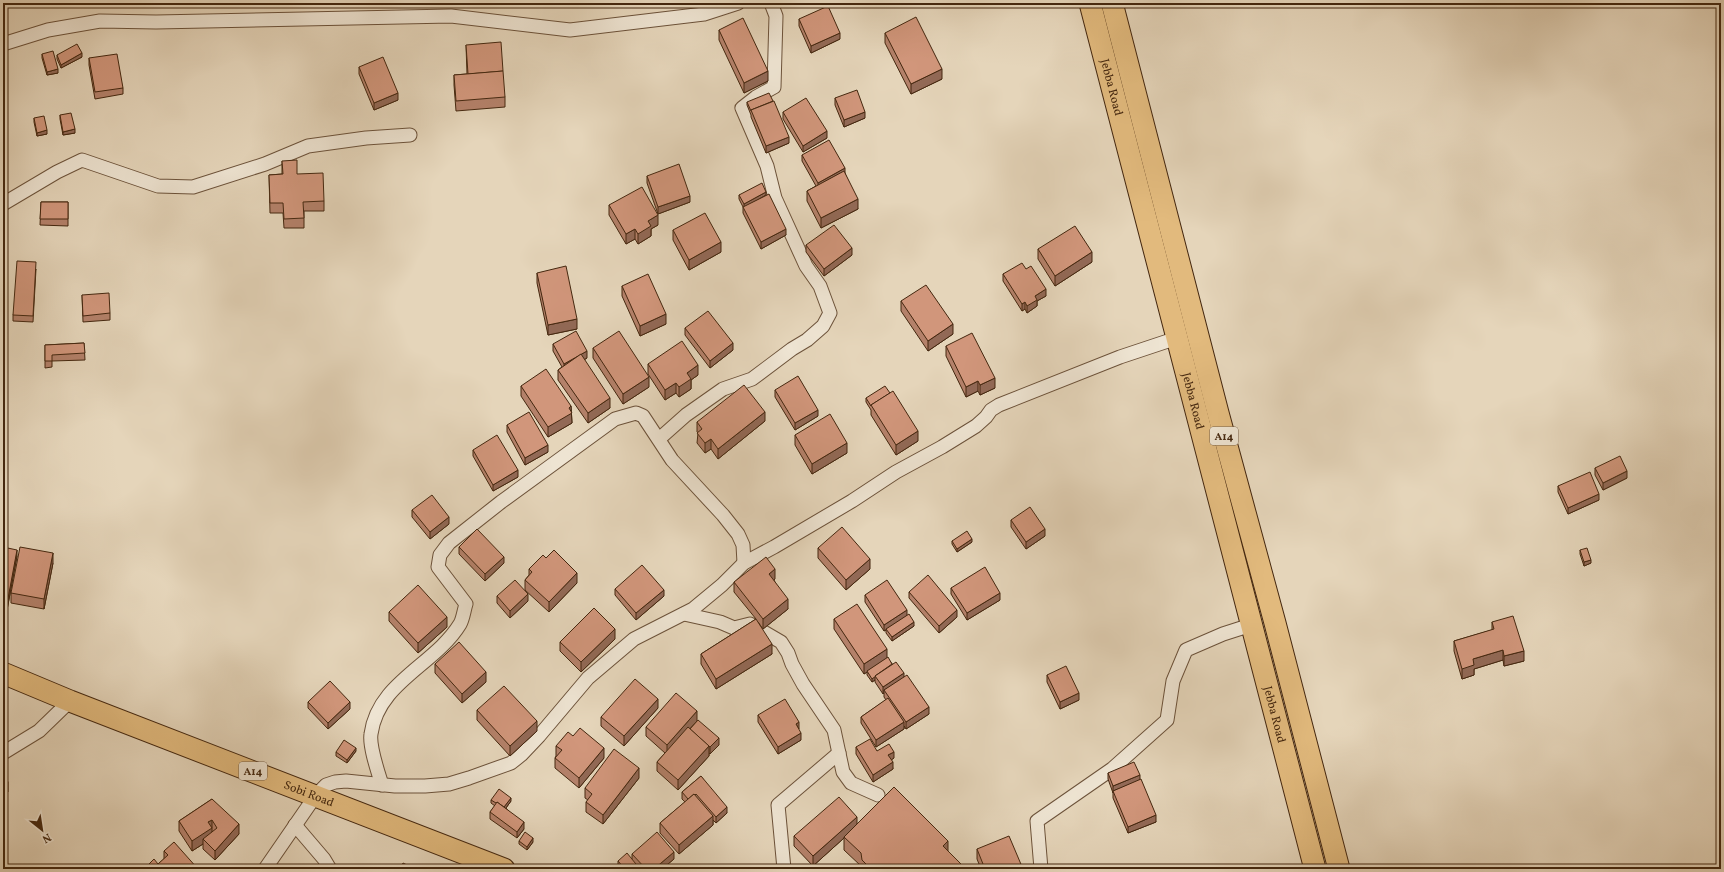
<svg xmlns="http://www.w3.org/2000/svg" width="1724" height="872" viewBox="0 0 1724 872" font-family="Vollkorn,serif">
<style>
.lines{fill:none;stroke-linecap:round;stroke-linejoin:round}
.minor-casing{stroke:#6c523a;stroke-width:15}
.trunk-casing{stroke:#44270f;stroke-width:23}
.minor{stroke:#eee4d2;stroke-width:13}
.trunk{stroke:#e2ba7d;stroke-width:21}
.wall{fill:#b4816a;stroke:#44270f}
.shaded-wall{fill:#926956;stroke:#44270f}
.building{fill:#d1967b;stroke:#44270f}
.labels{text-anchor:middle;stroke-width:4;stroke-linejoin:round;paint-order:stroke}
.shield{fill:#eee4d2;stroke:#77604a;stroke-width:1}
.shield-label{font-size:11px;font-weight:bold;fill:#44270f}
.street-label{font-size:12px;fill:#44270f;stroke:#eee4d2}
</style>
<rect width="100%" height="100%" fill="#e5d5ba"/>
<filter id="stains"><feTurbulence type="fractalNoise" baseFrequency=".005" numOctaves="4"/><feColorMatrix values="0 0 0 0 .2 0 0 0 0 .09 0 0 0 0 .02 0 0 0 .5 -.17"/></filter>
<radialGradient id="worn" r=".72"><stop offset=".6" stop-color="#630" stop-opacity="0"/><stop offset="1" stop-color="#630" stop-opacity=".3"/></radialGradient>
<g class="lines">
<defs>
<g id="minor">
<path d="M3,44l45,-14 52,-9 56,1 295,-6 119,14 134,-16 34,-11"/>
<path d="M3,204l54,-32 25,-12 76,26 35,1 72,-23 43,-18 58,-8 44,-3"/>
<path d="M659,439l27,-24 37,-26 29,-10 40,-30 15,-9 16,-14 7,-13 -10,-27 -14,-20 -31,-68 -8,-32 -25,-58 14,-11 18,-10 2,-71 -5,-13"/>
<path d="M684,614l36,8 14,6 16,-4 31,18 7,11 4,11 11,20 31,46 9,42 8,11 27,12"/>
<path d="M3,753l36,-22 31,-30"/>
<path d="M382,785c-4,-13 -13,-39 -11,-51 7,-52 64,-69 89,-110 3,-5 4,-14 6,-20l-28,-37 2,-12 9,-12 52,-41 114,-83 21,-6 7,3 29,44 51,55 15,19 5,11 1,18"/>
<path d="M295,825l29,34 6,10"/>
<path d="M265,869l51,-74 10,-10 9,-3 11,-1 49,5h30l24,-2 20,-6 42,-15 10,-8 18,-19 49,-58 46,-39 59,-30 29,-24 22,-22 30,-16 78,-46 44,-29 46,-25 34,-21 10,-9 5,-7 8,-5 121,-48 57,-19"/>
<path d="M784,869l-6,-64 61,-52"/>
<path d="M1041,869l-4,-48 75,-52 55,-49 6,-39 13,-31 37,-16 28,-9"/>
</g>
<g id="trunk">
<path id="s1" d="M1090,3l225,866"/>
<path d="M1112,3l106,410 57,210 64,246"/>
<path id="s2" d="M3,673l67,28 434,168"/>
</g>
</defs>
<use href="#minor" class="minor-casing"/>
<use href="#trunk" class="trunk-casing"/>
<use href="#minor" class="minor"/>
<use href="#trunk" class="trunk"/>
</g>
<g class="wall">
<path d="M799,19l41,20 -29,14 -12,-27z"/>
<path d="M719,30l49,51 -24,12 -25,-53z"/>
<path d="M885,33l57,46 -31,15 -26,-51z"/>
<path d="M466,45l39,52v10l-49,4 -2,-26v-10l13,-1z"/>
<path d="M42,54l16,19 -11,2 -5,-17z"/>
<path d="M57,55l25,2 -21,11 -4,-9z"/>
<path d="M89,58l34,30v6l-28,5 -6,-34z"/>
<path d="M359,67l39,33 -24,10 -15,-36z"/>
<path d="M835,98l30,20 -21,9 -9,-22z"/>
<path d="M747,102l42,41 -23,10 -15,-36v-2l-4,-10z"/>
<path d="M783,112l44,26 -24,14 -20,-33z"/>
<path d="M60,115l15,18 -12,2 -3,-16z"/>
<path d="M34,118l13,16 -10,2 -3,-14z"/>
<path d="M802,155l43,18 13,36 -37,19 -14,-27v-10l9,-5 -14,-25z"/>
<path d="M282,161l15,13 27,27v10h-20v17h-20l-1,-15h-13l-1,-38 13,-1z"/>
<path d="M647,176l43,26 -32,12 -11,-31z"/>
<path d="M739,195h27l20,40 -25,14 -18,-36v-6l-4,-8z"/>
<path d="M41,202h27v24l-28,-1z"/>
<path d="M609,205l49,20 -7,4v7l-13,8 -3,-5 -9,5 -17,-29z"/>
<path d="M673,230l48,22 -32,18 -16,-30z"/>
<path d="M806,245l46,10 -28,21 -18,-24z"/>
<path d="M1038,249l54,13 -37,24 -17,-27z"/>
<path d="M36,269l-3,53 -20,-1v-6z"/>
<path d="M1026,269l20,27 -9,5v5l-10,7 -2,-4 -3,2 -19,-30v-7z"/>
<path d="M537,273l40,56 -29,6 -11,-52z"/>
<path d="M622,286l44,38 -26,12 -18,-40z"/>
<path d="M82,295l28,18v7l-27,2z"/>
<path d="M901,301l52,33 -25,17 -27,-40z"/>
<path d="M685,328l48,22 -23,18 -25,-33z"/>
<path d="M84,343l1,17 -33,1v6l-7,1v-23z"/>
<path d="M553,344l34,14 -3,2 26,48 -22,15 -30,-43v-10l4,-3 -9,-16z"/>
<path d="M946,346l49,42 -15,7 -2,-4 -12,6 -20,-41z"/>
<path d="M593,348l56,39 -26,17 -30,-46z"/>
<path d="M648,364l50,11 -7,5v9l-12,8 -3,-4 -11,7 -17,-26z"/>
<path d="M521,386l50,20 1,17 -24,14 -27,-41z"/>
<path d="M775,390l43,26 -23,14 -20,-33z"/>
<path d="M866,398l52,43 -22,14 -25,-40v-5l-5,-8z"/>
<path d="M765,421l-47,38 -7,-10 -6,4 -8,-10 1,-10 -1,-1v-10z"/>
<path d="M507,425l41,27 -23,13 -18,-33z"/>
<path d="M795,435l52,18 -35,21 -17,-29z"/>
<path d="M473,450l45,27 -25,14 -20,-35z"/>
<path d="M1595,468l32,10 -24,12 -8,-15z"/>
<path d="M1558,486l41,14 -31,14 -10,-22z"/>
<path d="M412,510l37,14 -19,15 -18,-22z"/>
<path d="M1011,520l34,16 -19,13 -15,-22z"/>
<path d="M952,541l20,1 -15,10 -5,-8z"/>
<path d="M3,547l14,9 -10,54h-4z"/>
<path d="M459,547l45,16 -19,18 -26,-27z"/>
<path d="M818,548l52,21 -24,21 -28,-32z"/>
<path d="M1580,550l11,13 -7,3 -4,-12z"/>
<path d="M546,558l31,25 -28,29 -24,-22v-10l4,-5v-6z"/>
<path d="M53,563l-9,46 -33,-6v-10z"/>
<path d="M775,579l-1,1 14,29 -25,20 -5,-7 14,32 -56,35 -15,-25v-10l55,-35 -22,-27v-10z"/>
<path d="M951,588l49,12 -33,20 -16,-26z"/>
<path d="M615,589l49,7 -28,24 -21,-25z"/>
<path d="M909,592l48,25 -18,16 -30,-35z"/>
<path d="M865,595l42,20 7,11 -22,15 -6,-8v-3l-2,1 -19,-29z"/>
<path d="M497,596l31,5 -18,17 -13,-15z"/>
<path d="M389,612l58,15 -29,26 -29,-32z"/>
<path d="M834,619l53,39 17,19 25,37 -23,15 -2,-3v3l-28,18 -15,-24v-6l25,-17 -2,-3v-4l-1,1 -8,-12v-2l-3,2 -5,-7v-3l-3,2 -30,-45z"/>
<path d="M1492,622l32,39 -20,5 -1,-6 -29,9v6l-12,4 -8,-28v-10l38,-11z"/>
<path d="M615,639l-34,33 -21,-21v-9z"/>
<path d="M435,664l51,18 -24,21 -27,-30z"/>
<path d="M1047,675l32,25 -19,9 -13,-27z"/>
<path d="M308,702l42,7 -22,20 -20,-21z"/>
<path d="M658,708l-34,38 -23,-20v-9z"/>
<path d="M477,710l60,21 -27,25 -33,-36z"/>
<path d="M758,715l43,25 -23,14 -20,-32z"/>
<path d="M697,721l22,24 -9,9 -1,-1v3l-31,34 -21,-19v-9l8,-9 -19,-17v-9z"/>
<path d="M556,746l48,12 -25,30 -24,-20v-10l1,-2z"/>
<path d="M856,747l21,4 17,7 -3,2 2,9 -20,13 -17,-28z"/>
<path d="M356,751l-9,12 -11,-7v-4z"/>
<path d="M1108,773l32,7 16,42 -28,11 -15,-35v-5l-5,-14z"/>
<path d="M701,776l26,37 -11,10 -3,-3v5l-34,29 -19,-21v-10l25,-21 -3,-3v-7z"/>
<path d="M639,778l-36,46 -17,-12v-10l2,-2 -3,-2v-10z"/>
<path d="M212,799l27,35 -24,26 -12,-11v-5l-11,7 -13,-20v-10z"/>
<path d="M491,800l20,1 -5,7 18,21 -7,9 -27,-19v-7l5,-6 -4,-3z"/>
<path d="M857,824l91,27 18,18h-105v-3l-17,-16v-12l-31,28 -19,-20v-10z"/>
<path d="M519,841l14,1 -6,8 -8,-6z"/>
<path d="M977,849l46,20h-42l-4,-10z"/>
<path d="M164,851l34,18h-49v-5h9l6,-5z"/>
<path d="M632,854l42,5 -12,10h-43l-1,-1v-7l14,-1z"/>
</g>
<g class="shaded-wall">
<path d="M840,33v6l-29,14v-7z"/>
<path d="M82,53v4l-21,11v-3z"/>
<path d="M58,69v4l-11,2v-3z"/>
<path d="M942,69v10l-31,15v-10z"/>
<path d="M768,71v10l-24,12v-10z"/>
<path d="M398,93v7l-24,10v-7z"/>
<path d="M865,112v6l-21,9v-7z"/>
<path d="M75,129v4l-12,2v-3z"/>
<path d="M47,130v4l-10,2v-3z"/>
<path d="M827,131v7l-24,14v-6z"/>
<path d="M789,137v6l-23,10v-7z"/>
<path d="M845,168v7l-27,15v-7z"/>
<path d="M766,192v3l-22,13v-4z"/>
<path d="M690,196v6l-32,12v-7z"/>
<path d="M858,199v10l-37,19v-10z"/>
<path d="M658,215v10l-7,4v7l-13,8v-10l10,-13z"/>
<path d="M635,229v10l-9,5v-10z"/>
<path d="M786,229v6l-25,14v-7z"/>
<path d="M721,242v10l-32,18v-10z"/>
<path d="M852,248v7l-28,21v-7z"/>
<path d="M1092,252v10l-37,24v-10z"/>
<path d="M1046,289v7l-9,5v5l-10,7v-7l8,-10z"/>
<path d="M1025,302v7l-3,2v-7z"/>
<path d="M666,314v10l-26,12v-10z"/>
<path d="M577,319v10l-29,6v-10z"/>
<path d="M953,324v10l-25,17v-10z"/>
<path d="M733,343v7l-23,18v-7z"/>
<path d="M587,351v7l-23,13v-7z"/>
<path d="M698,365v10l-7,5v9l-12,8v-10l8,-14z"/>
<path d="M649,377v10l-26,17v-10z"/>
<path d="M995,378v10l-15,7v-10z"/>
<path d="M978,381v10l-12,6v-10z"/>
<path d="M676,383v10l-11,7v-10z"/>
<path d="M610,398v10l-22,15v-10z"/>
<path d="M571,406l1,17 -24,14v-10z"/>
<path d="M818,410v6l-23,14v-7z"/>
<path d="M765,412v9l-47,38v-10z"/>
<path d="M918,431v10l-22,14v-10z"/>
<path d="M711,439v10l-6,4v-10z"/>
<path d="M847,443v10l-35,21v-10z"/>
<path d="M548,445v7l-23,13v-7z"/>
<path d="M518,470v7l-25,14v-6z"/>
<path d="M1627,471v7l-24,12v-7z"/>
<path d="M1599,494v6l-31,14v-6z"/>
<path d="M449,517v7l-19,15v-7z"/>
<path d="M1045,529v7l-19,13v-7z"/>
<path d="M972,539v3l-15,10v-3z"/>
<path d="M17,550v6l-10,54v-6z"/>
<path d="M53,553v10l-9,46v-10z"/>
<path d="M504,557v6l-19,18v-7z"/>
<path d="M870,559v10l-24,21v-10z"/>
<path d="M1591,560v3l-7,3v-4z"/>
<path d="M775,569v10l-6,5v-10z"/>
<path d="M577,573v10l-28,29v-10z"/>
<path d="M664,590v6l-28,24v-7z"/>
<path d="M1000,593v7l-33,20v-7z"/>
<path d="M528,594v7l-18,17v-7z"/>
<path d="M788,599v10l-25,20v-10z"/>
<path d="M907,610v6l-23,15v-6z"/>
<path d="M957,610v7l-18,16v-7z"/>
<path d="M447,617v10l-29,26v-10z"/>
<path d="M914,622v4l-22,15v-4z"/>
<path d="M615,629v10l-34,33v-10z"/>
<path d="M772,644v10l-56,35v-10z"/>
<path d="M887,649v10l-23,15v-10z"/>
<path d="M1503,650v10l-29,9v6l-12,4v-10l11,-10z"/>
<path d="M1524,651v10l-20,5v-10z"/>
<path d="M486,672v10l-24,21v-9z"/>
<path d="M904,673v7l-20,10v3l-1,1v-7z"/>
<path d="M875,676v4l-3,2v-3z"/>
<path d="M1079,693v7l-19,9v-7z"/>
<path d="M658,699v9l-34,38v-10z"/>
<path d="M350,702v7l-22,20v-6z"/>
<path d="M929,707v7l-23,15v-7z"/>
<path d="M697,711v10l-30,33v-9z"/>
<path d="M537,721v10l-27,25v-10z"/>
<path d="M799,722v7l-3,-5z"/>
<path d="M904,722v7l-28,18v-7z"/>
<path d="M801,733v7l-23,14v-7z"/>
<path d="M719,738v7l-9,9v-7z"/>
<path d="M709,746v10l-31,34v-10z"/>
<path d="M356,748v3l-9,12v-3z"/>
<path d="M604,748v10l-25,30v-10z"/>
<path d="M894,752v6l-6,4v-7z"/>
<path d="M893,762v7l-20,13v-7z"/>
<path d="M639,768v10l-36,46v-9z"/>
<path d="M1140,775v6l-27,10v2v-7z"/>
<path d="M8,782v10l-5,3v-10z"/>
<path d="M511,798v3l-8,11v-4z"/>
<path d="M727,807v6l-11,10v-6z"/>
<path d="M1156,815v7l-28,11v-6z"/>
<path d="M713,816v9l-34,29v-9z"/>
<path d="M857,817v10l-13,10v1l-31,28v-10z"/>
<path d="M212,820v18l-9,1v5l-11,7v-10l16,-19z"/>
<path d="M524,822v7l-7,9v-6z"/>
<path d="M239,824v10l-24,26v-9z"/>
<path d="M533,838v4l-6,8v-3z"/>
<path d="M948,841v13l-5,-8z"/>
<path d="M674,852v7l-12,10h-8z"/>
</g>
<g class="building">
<path d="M828,6l12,27 -29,13 -12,-27z"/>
<path d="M916,17l26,52 -31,15 -26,-51z"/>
<path d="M743,18l25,53 -24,12 -25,-53z"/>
<path d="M501,42l2,29 -35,3 -2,-29z"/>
<path d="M77,44l5,9 -21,12 -4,-10z"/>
<path d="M53,51l5,18 -11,3 -5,-18z"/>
<path d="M117,54l6,34 -28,4 -6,-34z"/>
<path d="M383,57l15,36 -24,10 -15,-36z"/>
<path d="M503,71l2,26 -49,4 -2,-26z"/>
<path d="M857,90l8,22 -21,8 -9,-22z"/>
<path d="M769,93l4,8 -22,9 1,1h-1l-4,-9z"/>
<path d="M806,98l21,33 -24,15 -20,-34z"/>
<path d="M774,101l15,36 -23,9 -15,-36z"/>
<path d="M71,113l4,16 -12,3 -3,-17z"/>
<path d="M44,116l3,14 -10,3 -3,-15z"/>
<path d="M829,140l16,28 -27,15 -16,-28z"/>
<path d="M297,160v14l26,-1 1,28 -21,1 1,16 -20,1 -1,-16h-13l-1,-28 14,-1 -1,-13z"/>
<path d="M679,164l11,32 -32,11 -11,-31z"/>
<path d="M844,171l14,28 -37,19 -14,-27z"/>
<path d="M762,183l4,9 -22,12 -5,-9z"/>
<path d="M642,187l16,28 -10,6 3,5 -13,8 -3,-5 -9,5 -17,-29z"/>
<path d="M769,194l17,35 -25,13 -18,-35z"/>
<path d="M41,202h27v17h-28z"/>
<path d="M705,213l16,29 -32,18 -16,-30z"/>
<path d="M834,225l18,23 -28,21 -18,-24z"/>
<path d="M1075,226l17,26 -37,24 -17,-27z"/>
<path d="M17,261l19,1 -3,54 -20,-1z"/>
<path d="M1022,263l4,6 5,-3 15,23 -11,7 2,4 -10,6 -2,-4 -3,2 -19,-30z"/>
<path d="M566,266l11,53 -29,6 -11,-52z"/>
<path d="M648,274l18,40 -26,12 -18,-40z"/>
<path d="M926,285l27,39 -25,17 -27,-40z"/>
<path d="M109,293l1,20 -27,3 -1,-21z"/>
<path d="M708,311l25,32 -23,18 -25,-33z"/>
<path d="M576,331l11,20 -23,13 -11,-20z"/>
<path d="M619,331l30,46 -26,17 -30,-46z"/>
<path d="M972,333l23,45 -15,7 -2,-4 -12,6 -20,-41z"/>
<path d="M682,341l16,24 -11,8 4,6 -12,8 -3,-4 -11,7 -17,-26z"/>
<path d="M84,343l1,10 -33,2v6h-7v-16z"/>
<path d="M581,354l29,44 -22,15 -30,-43z"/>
<path d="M546,369l25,37 -2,2 3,5 -24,14 -27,-41z"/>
<path d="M798,376l20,34 -23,13 -20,-33z"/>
<path d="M744,385l21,27 -47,37 -7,-10 -6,4 -8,-10 5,-4 -5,-7z"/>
<path d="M885,386l5,7 -19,12v1l-5,-8z"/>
<path d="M893,391l25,40 -22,14 -25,-40z"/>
<path d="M529,412l19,33 -23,13 -18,-33z"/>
<path d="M830,414l17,29 -35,21 -17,-29z"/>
<path d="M497,435l21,35 -25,15 -20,-35z"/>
<path d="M1620,456l7,15 -24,12 -8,-15z"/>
<path d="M1590,472l9,22 -31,14 -10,-22z"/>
<path d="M432,495l17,22 -19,15 -18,-22z"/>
<path d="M1030,507l15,22 -19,13 -15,-22z"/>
<path d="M842,527l28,32 -24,21 -28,-32z"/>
<path d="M477,529l27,28 -19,17 -26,-27z"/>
<path d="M967,531l5,8 -15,10 -5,-8z"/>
<path d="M3,547l14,3 -10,54 -4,-1z"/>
<path d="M20,547l33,6 -9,46 -33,-6z"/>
<path d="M1587,548l4,12 -7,2 -4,-12z"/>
<path d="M554,550l23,23 -28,29 -24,-22 7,-8 -3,-3 14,-14 3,3z"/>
<path d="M766,557l9,12 -6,5 19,25 -25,20 -29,-37z"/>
<path d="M642,565l22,25 -28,23 -21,-24z"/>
<path d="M985,567l15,26 -33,20 -16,-25z"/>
<path d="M928,575l29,35 -18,16 -30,-34z"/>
<path d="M515,580l13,14 -18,17 -13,-15z"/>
<path d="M887,580l20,30 -23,15 -19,-30z"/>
<path d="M418,585l29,32 -29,26 -29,-31z"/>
<path d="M857,604l30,45 -23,15 -30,-45z"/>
<path d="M594,608l21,21 -34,33 -21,-20z"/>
<path d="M909,614l5,8 -22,15 -6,-8z"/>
<path d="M1513,616l11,35 -20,5 -1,-6 -30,9 1,6 -12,4 -8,-28 40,-12 -2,-7z"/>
<path d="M756,619l16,25 -56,35 -15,-25z"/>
<path d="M459,642l27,30 -24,22 -27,-30z"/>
<path d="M888,657l4,7 -17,12h1l-4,3 -5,-8z"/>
<path d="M896,662l8,11 -21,14 -8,-11z"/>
<path d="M1066,666l13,27 -19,9 -13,-27z"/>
<path d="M907,675l22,32 -23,15 -22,-32z"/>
<path d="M635,679l23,20 -34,37 -23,-19z"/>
<path d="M330,681l20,21 -22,21 -20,-21z"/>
<path d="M504,686l33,35 -27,25 -33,-36z"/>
<path d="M676,693l21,18 -30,34 -21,-18z"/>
<path d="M888,698l16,24 -28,18 -15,-23z"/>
<path d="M785,699l14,23 -3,2 5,9 -23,14 -20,-32z"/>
<path d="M698,720l21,18 -9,9 -20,-18z"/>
<path d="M688,727l21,19 -31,34 -21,-18z"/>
<path d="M580,728l24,20 -25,30 -24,-20 7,-8 -6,-4 12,-14 5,4z"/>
<path d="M870,739l7,12 12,-7 5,8 -6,3 5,7 -20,13 -17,-28z"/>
<path d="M344,740l12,8 -9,12 -11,-8z"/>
<path d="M614,749l25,19 -36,47 -17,-13 6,-8 -7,-6z"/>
<path d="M1134,762l6,13 -27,11 -5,-13z"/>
<path d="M3,773l5,9 -5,3z"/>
<path d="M701,776l26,31 -11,10 -20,-23 -1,1 -1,-1 -6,5 -6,-7z"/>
<path d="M1141,779l15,36 -28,12 -15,-36z"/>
<path d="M894,787l54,54 -5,5 23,23h-88l-1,-1 -6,1 -9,-9 -1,-7 -17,-16z"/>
<path d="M499,789l12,9 -7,9 -7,-5 -1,1 -5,-3z"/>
<path d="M694,794l19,22 -34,29 -19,-22z"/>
<path d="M839,797l18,20 -44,39 -19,-20z"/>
<path d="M212,799l27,25 -24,27 -12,-12 14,-11 -5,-8 -4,2 4,6 -20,13 -13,-20z"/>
<path d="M497,802l27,20 -7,10 -27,-20z"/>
<path d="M525,832l8,6 -6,9 -8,-6z"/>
<path d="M657,832l17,20 -20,17h-8l-14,-15z"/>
<path d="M1009,836l14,33h-38l-8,-20z"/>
<path d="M174,842l24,27h-45l-4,-5 5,-5 4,5 10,-9 -4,-4z"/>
<path d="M627,853l13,16h-15l-7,-8z"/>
<path d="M403,863l8,4 -1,2h-10z"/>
</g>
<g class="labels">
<g class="shield">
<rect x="1210" y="427" width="28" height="18" rx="3"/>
<rect x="239" y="762" width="28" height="18" rx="3"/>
</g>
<g class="shield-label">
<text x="1224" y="440">A14</text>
<text x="253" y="775">A14</text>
</g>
<g class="street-label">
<text dy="4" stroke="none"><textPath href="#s1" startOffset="87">Jebba Road</textPath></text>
<text dy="4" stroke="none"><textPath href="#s1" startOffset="411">Jebba Road</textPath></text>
<text dy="4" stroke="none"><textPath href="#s1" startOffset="735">Jebba Road</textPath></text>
<text dy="4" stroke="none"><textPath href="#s2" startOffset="329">Sobi Road</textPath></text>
</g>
</g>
<rect width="1724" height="872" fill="none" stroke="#e5d5ba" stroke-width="16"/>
<rect x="4" y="4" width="1716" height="864" fill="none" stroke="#44270f" stroke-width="2"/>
<rect x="8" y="8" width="1708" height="856" fill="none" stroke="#44270f"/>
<g transform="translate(42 830) rotate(150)" stroke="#eee4d2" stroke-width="3" paint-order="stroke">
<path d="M0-3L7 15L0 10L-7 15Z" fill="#44270f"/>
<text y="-6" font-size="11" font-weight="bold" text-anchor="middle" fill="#44270f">N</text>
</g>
<rect width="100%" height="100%" filter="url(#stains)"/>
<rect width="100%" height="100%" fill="url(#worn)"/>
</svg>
